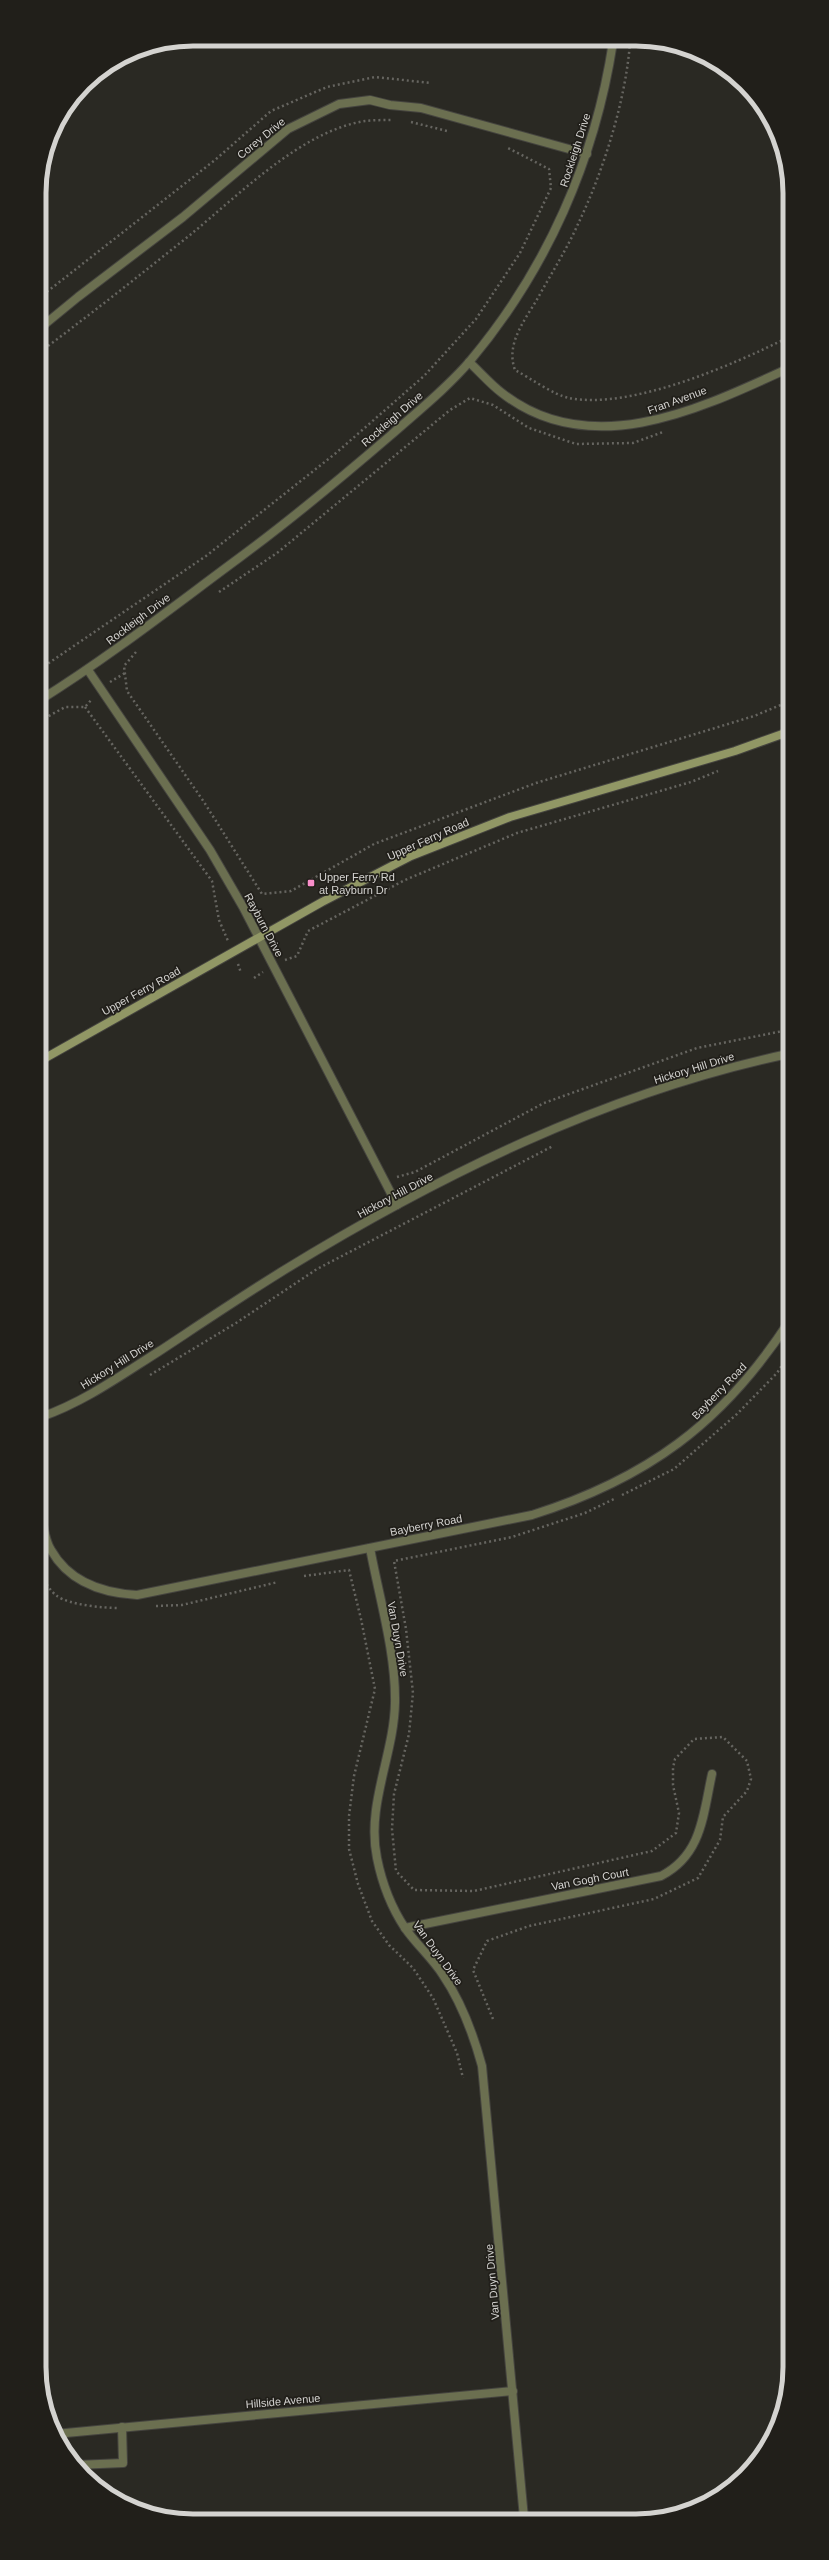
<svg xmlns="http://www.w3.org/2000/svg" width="829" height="2560" viewBox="0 0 829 2560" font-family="Helvetica,sans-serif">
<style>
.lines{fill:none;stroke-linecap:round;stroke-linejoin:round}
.service-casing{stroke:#45443f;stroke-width:10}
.minor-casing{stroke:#45443f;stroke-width:10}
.secondary-casing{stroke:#45443f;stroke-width:10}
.path{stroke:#666560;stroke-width:2.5;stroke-dasharray:2 3;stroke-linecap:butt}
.service{stroke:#6b6f50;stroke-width:8}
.minor{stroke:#6b6f50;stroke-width:8}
.secondary{stroke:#919765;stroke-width:8}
.poi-dot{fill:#f98fca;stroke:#211f1a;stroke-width:1.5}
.labels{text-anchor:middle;stroke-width:3.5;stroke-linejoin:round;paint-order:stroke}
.street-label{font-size:11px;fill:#d4d3d0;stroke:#211f1a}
.poi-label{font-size:11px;fill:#d4d3d0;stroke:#211f1a;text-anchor:start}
.rim{fill:none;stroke:#d4d3d0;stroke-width:5}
</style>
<rect width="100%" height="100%" fill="#2a2923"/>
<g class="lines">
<defs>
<path id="service" d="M76,2465l47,-2 -1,-36"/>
<g id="minor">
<path d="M39,329l39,-32 105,-80 105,-88 51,-25 31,-4 20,5 31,3 166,46"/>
<path d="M469,362c11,10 21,22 33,31 88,69 198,16 285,-24"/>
<path d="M88,670l122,180 33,57 154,298"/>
<path d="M40,700c69,-43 134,-94 199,-142 53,-39 102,-80 152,-123 27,-24 56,-47 79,-74 77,-92 125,-201 143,-319"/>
<path d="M41,1417c43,-15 79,-41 117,-65 41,-27 81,-54 123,-80 156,-96 327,-180 507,-218"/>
<path d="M41,1517c3,10 4,24 10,33 18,32 51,43 86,45l395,-80c114,-36 190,-91 256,-192"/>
<path d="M370,1548c9,49 26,105 25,155 -1,52 -29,102 -18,155 5,25 14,49 28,70 11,16 27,30 38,47 19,28 30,58 39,91l42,452"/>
<path d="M405,1928l256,-52c41,-21 42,-61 51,-102"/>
<path d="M55,2434l458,-43"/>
</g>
<path id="secondary" d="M40,1061l282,-159 89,-46 99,-39 225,-66 53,-19"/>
</defs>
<use href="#service" class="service-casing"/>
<use href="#minor" class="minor-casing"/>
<use href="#secondary" class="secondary-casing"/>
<g class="path">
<path d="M630,42c-4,58 -27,130 -52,182 -11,25 -26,48 -39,72 -13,23 -34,47 -24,74 15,8 39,25 54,28 62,12 163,-33 218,-60"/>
<path d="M411,122l36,9"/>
<path d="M39,298l176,-138 56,-49 56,-24 48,-10 56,6"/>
<path d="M40,352c51,-38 100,-77 150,-117 49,-40 111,-104 175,-114 9,-1 19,-1 28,-1"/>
<path d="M219,592l58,-39 173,-143 20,-12 23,7 36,23 47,16 57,-1 30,-11"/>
<path d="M136,652l-12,14 3,25 77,111 58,92 29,-3 83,-47 162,-61 218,-67 34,-14"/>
<path d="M40,669l166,-113 130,-103 88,-77 52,-57 44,-66 31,-65 -2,-19 -43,-22"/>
<path d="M110,682l15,-9"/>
<path d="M85,707l127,174 7,39 9,21"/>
<path d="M40,721l25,-14h20l7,-8"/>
<path d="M285,960l12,-4 11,-25 97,-51 112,-47 174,-51 27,-11"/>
<path d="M238,964l3,9"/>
<path d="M254,978l9,-6"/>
<path d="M397,1177l18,-5 129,-69 153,-55 91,-18"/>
<path d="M150,1375l86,-52 81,-54 236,-123"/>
<path d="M41,1433l6,-3"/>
<path d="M622,1495l52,-26 63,-55 40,-41 11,-17"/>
<path d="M41,1576c4,6 10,16 16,20 12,9 47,12 62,12"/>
<path d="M304,1576l45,-6 12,49 14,70 -21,87 -5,40v33l9,35 14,37 17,24 24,23 20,30 24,55 6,25"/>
<path d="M156,1606l26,-1 96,-23"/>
<path d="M493,2019l-20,-49 14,-29 42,-15 125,-27 44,-21 22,-38 3,-23 24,-26 4,-12 -4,-18 -24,-24 -29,2 -19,20 -2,9v17l6,28 -3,20 -24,18 -178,40 -60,-1 -18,-19 -4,-42 2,-35 15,-60 4,-41 -7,-64 -12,-68 118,-24 73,-24 29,-14"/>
</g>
<use href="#service" class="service"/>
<use href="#minor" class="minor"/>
<use href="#secondary" class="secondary"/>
</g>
<rect class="poi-dot" x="307" y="879" width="8" height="8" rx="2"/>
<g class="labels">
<g class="street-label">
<text transform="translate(261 138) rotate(-39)" y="4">Corey Drive</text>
<text transform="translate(575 150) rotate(-72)" y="4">Rockleigh Drive</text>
<text transform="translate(677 400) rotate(-20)" y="4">Fran Avenue</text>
<text transform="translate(392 419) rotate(-41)" y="4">Rockleigh Drive</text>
<text transform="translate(138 619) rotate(-37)" y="4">Rockleigh Drive</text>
<text transform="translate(428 839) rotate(-24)" y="4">Upper Ferry Road</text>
<text transform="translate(264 925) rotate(62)" y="4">Rayburn Drive</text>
<text transform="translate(141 991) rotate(-29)" y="4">Upper Ferry Road</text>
<text transform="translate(694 1068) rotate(-17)" y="4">Hickory Hill Drive</text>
<text transform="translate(395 1195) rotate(-28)" y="4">Hickory Hill Drive</text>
<text transform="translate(117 1364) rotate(-32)" y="4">Hickory Hill Drive</text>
<text transform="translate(719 1391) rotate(-46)" y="4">Bayberry Road</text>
<text transform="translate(426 1525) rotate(-11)" y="4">Bayberry Road</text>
<text transform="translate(398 1639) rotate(80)" y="4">Van Duyn Drive</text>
<text transform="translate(590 1879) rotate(-11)" y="4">Van Gogh Court</text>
<text transform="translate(438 1953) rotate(54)" y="4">Van Duyn Drive</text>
<text transform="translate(492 2282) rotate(-95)" y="4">Van Duyn Drive</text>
<text transform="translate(283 2401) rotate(-5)" y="4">Hillside Avenue</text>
</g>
<g class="poi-label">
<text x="319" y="881">Upper Ferry Rd<tspan x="319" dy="13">at Rayburn Dr</tspan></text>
</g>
</g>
<path d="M0 0H829V2560H0ZM193 46H636A147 147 0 0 1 783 193V2367A147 147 0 0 1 636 2514H193A147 147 0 0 1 46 2367V193A147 147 0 0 1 193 46Z" fill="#211f1a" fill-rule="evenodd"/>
<path class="rim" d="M193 46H636A147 147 0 0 1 783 193V2367A147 147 0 0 1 636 2514H193A147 147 0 0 1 46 2367V193A147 147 0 0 1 193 46Z"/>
</svg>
